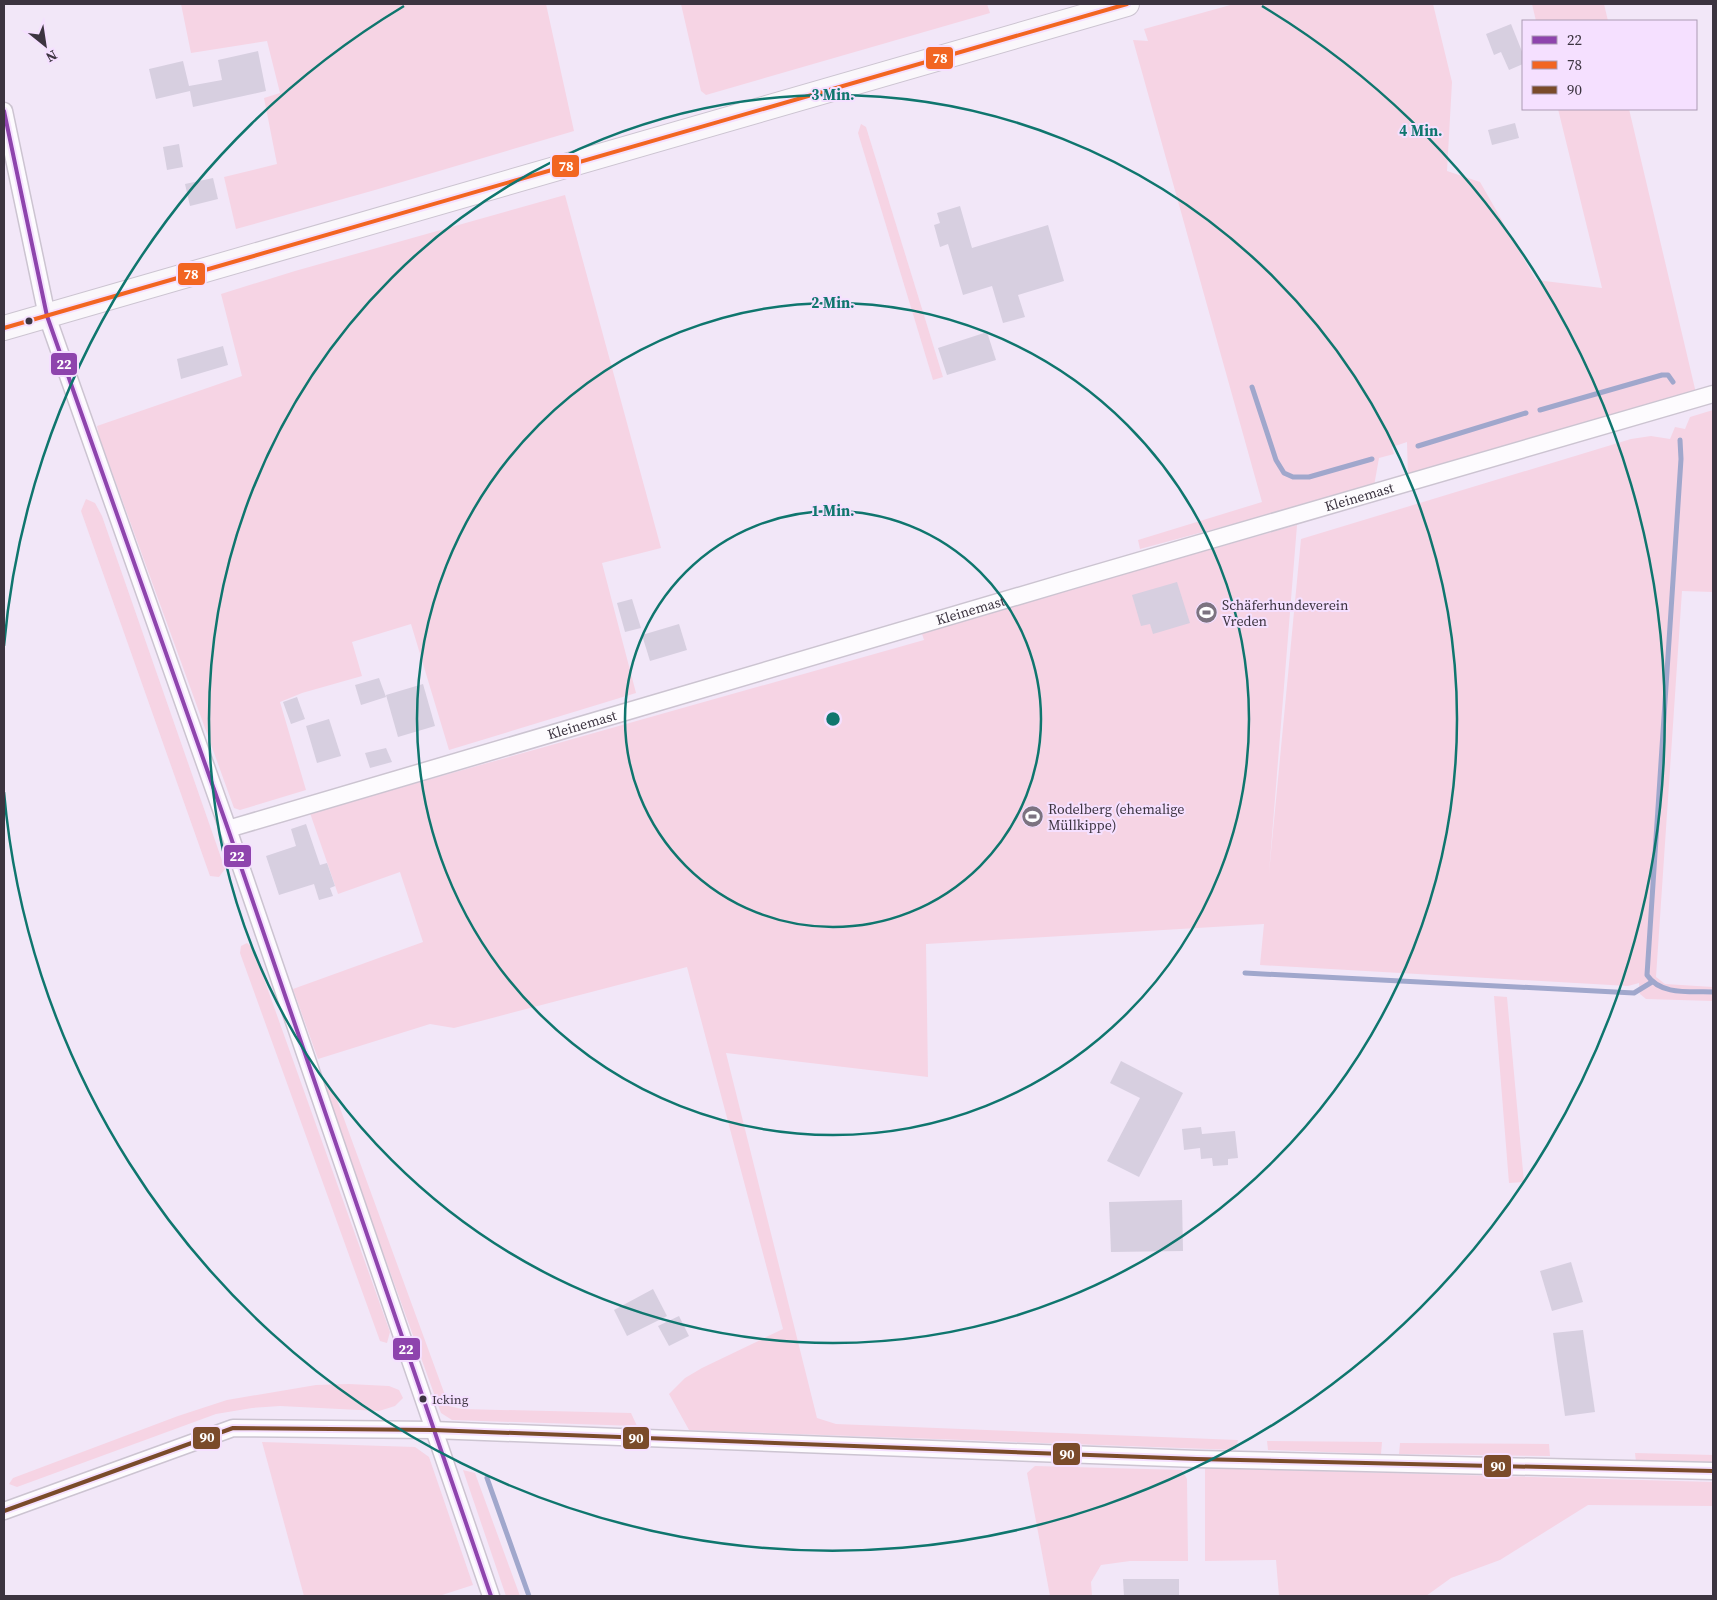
<svg xmlns="http://www.w3.org/2000/svg" width="1717" height="1600" viewBox="0 0 1717 1600" font-family="'Source Serif 4',serif">
<style>
.green{fill:#f6d4e4}
.lines{fill:none;stroke-linecap:round;stroke-linejoin:round}
.stream{stroke:#a0a7cc;stroke-width:5}
.building{fill:#d7cfe0}
.minor-casing{stroke:#ccc4d1;stroke-width:19}
.secondary-casing{stroke:#ccc4d1;stroke-width:26}
.minor{stroke:#fdfbfe;stroke-width:16}
.secondary{stroke:#faf7fb;stroke-width:24}
.bus-1-casing{stroke:#f5e0ff;stroke-width:8}
.bus-2-casing{stroke:#f5e0ff;stroke-width:8}
.bus-3-casing{stroke:#f5e0ff;stroke-width:8}
.bus-1{stroke:#8e44ad;stroke-width:4}
.bus-2{stroke:#f26522;stroke-width:4}
.bus-3{stroke:#7a4b2a;stroke-width:4}
.ring{fill:none;stroke:#0f766e;stroke-width:2.5}
.bus-dot{fill:#3c3440;stroke:#f5e0ff;stroke-width:2}
.labels{text-anchor:middle;stroke-width:4;stroke-linejoin:round;paint-order:stroke}
.bus-label{font-size:13px;fill:#3c3440;stroke:#f5e0ff;text-anchor:start}
.street-label{font-size:14px;fill:#3c3440;stroke:#f5e0ff}
.poi-label{font-size:14px;fill:#3c3440;stroke:#f5e0ff;text-anchor:start}
.centre{fill:#0f766e;stroke:#f5e0ff;stroke-width:2.5}
.ring-label{font-size:15px;text-anchor:middle;font-weight:bold;fill:#0f766e;stroke:#f5e0ff;stroke-width:4;stroke-linejoin:round;paint-order:stroke}
.line-badge{stroke:#f5e0ff;stroke-width:2}
.badge-label{font-size:14px;text-anchor:middle;font-weight:bold;fill:#fff}
</style>
<rect width="100%" height="100%" fill="#f2e7f8"/>
<g class="green">
<path d="M181,4h365l28,127 -199,59 -139,39 -12,-52 53,-13 -13,-66 16,-5 -13,-52 -76,12z"/>
<path d="M681,4h306l3,9 -284,82 -5,-4z"/>
<path d="M1234,4h199l19,78 -5,89 33,11 56,98 66,8 -44,-179h71l67,284 -288,84 -1,-35 -15,5 2,7 -15,4 -5,28 -234,63 -2,-9 124,-38 -129,-462 15,1 -4,-12z"/>
<path d="M1532,4h72l4,17h-72z"/>
<path d="M861,124l5,3 77,250 -10,3 -75,-247z"/>
<path d="M565,195l96,353 -59,15 34,130 -187,57 -38,-126 -59,18 10,34 -60,17 -22,9 26,88 -66,20 -6,-2 -135,-372 -2,-10 145,-50 -21,-82 74,-23z"/>
<path d="M1713,410v182l-31,-1 -26,386 9,7 48,3v14l-67,-2 -6,-5 -1,-11 -11,3 -368,-21 4,-41 -338,20 2,133 -202,-24 91,365 19,6 402,16 -2,10 -547,-20 -20,-36 16,-16 17,-10 81,-39 -96,-362 -233,61 -24,-4 -112,35 -25,-70 130,-47 -23,-70 -62,22 -28,-81 614,-173 -3,-9 376,-106 -28,348 32,-334 330,-100 20,-3 19,3 5,-12 10,2 5,-12z"/>
<path d="M86,499l9,4 7,13 123,353 -6,8 -9,-1 -129,-365z"/>
<path d="M247,943l6,5 137,384 -3,11 -7,-2 -140,-388 1,-7z"/>
<path d="M1494,996l13,1 17,185 -15,1z"/>
<path d="M320,1078l16,19 113,309 13,3 169,4 6,13 -185,-6 -11,-7z"/>
<path d="M349,1384l40,2 10,4 4,8 -8,8 -16,5 -99,-5 -28,2 -36,6 -199,73 -8,-3 4,-6 165,-62 49,-16 89,-15z"/>
<path d="M1267,1441l115,1 -1,12 -113,-4z"/>
<path d="M262,1442l153,5 14,10 44,128 -34,11h-135z"/>
<path d="M1400,1443l149,1 1,12 -151,-2z"/>
<path d="M1635,1453l78,2v8l-77,-1z"/>
<path d="M1035,1466l147,4 5,9 1,82h-58l-29,4 -10,17 1,14h-42l-23,-123z"/>
<path d="M1205,1468l508,14v24l-125,-1 -88,55 -49,18 -25,18h-147l-3,-36 -71,1z"/>
<path d="M463,1470l12,3 45,123h-14z"/>
</g>
<g class="lines">
<g class="stream">
<path d="M1252,387l24,73 8,13 9,4h16l63,-18"/>
<path d="M1540,410l122,-35h6l5,7"/>
<path d="M1680,440l1,19 -34,516c14,21 44,16 66,17"/>
<path d="M1418,446l108,-33"/>
<path d="M1245,973l389,20 18,-11"/>
<path d="M487,1478l42,118"/>
</g>
</g>
<g class="building">
<path d="M1511,24l12,30v10l-14,6 -8,-18 -7,3 -8,-21z"/>
<path d="M258,51l8,40 -73,16 -3,-16 -34,8 -7,-30 34,-8 6,25 33,-6 -4,-20z"/>
<path d="M1515,123l4,15 -27,7 -4,-15z"/>
<path d="M179,144l4,23 -16,3 -4,-23z"/>
<path d="M213,178l5,21 -28,7 -5,-22z"/>
<path d="M960,206l12,42 76,-23 16,56 -46,14 7,22 -22,6 -11,-37 -29,9 -15,-51 -8,3 -6,-22 6,-2 -3,-10z"/>
<path d="M987,332l9,28 -49,15 -9,-27z"/>
<path d="M223,346l5,19 -47,14 -4,-20z"/>
<path d="M1177,582l13,41 -37,11 -3,-10 -9,2 -9,-31z"/>
<path d="M632,599l9,29 -16,4 -8,-29z"/>
<path d="M679,624l8,26 -37,11 -8,-26z"/>
<path d="M379,678l7,19 -25,8 -6,-20z"/>
<path d="M423,684l12,42 -37,11 -12,-42z"/>
<path d="M297,697l8,22 -14,5 -8,-22z"/>
<path d="M329,719l12,37 -24,7 -11,-37z"/>
<path d="M386,748l6,14 -22,6 -5,-15z"/>
<path d="M306,824l14,41 7,-2 8,23 -5,2 3,8 -14,4 -5,-16 -35,11 -13,-39 30,-10 -5,-17z"/>
<path d="M1121,1061l62,32 -44,84 -32,-16 33,-63 -30,-15z"/>
<path d="M1201,1127l1,7 33,-3 3,27 -10,1v6l-15,1 -1,-8 -11,1 -1,-11 -16,2 -2,-21z"/>
<path d="M1182,1200l1,51 -72,1 -2,-50z"/>
<path d="M1571,1262l12,40 -31,9 -12,-40z"/>
<path d="M653,1289l14,27 -40,20 -13,-26z"/>
<path d="M679,1316l10,20 -20,10 -11,-20z"/>
<path d="M1583,1330l12,82 -30,4 -12,-83z"/>
<path d="M1123,1579h56v17h-55z"/>
</g>
<g class="lines">
<defs>
<g id="minor">
<path d="M4,111l43,205 181,513 263,767"/>
<path id="s1" d="M228,829l845,-249 640,-186"/>
<path d="M4,1511l229,-83 200,2 764,29 516,12"/>
</g>
<path id="secondary" d="M4,328l1123,-324"/>
</defs>
<use href="#minor" class="minor-casing"/>
<use href="#secondary" class="secondary-casing"/>
<use href="#minor" class="minor"/>
<use href="#secondary" class="secondary"/>
<defs>
<path id="bus-1" d="M4,111l43,205 181,513 263,767"/>
<path id="bus-2" d="M4,328l1123,-324"/>
<path id="bus-3" d="M4,1511l229,-83 200,2 764,29 516,12"/>
</defs>
<use href="#bus-1" class="bus-1-casing"/>
<use href="#bus-2" class="bus-2-casing"/>
<use href="#bus-3" class="bus-3-casing"/>
<use href="#bus-1" class="bus-1"/>
<use href="#bus-2" class="bus-2"/>
<use href="#bus-3" class="bus-3"/>
</g>
<g class="ring">
<circle cx="833" cy="719" r="208"/>
<circle cx="833" cy="719" r="416"/>
<circle cx="833" cy="719" r="624"/>
<path d="M4 646A832 832 0 0 1 404 6M1262 6A832 832 0 1 1 4 792"/>
</g>
<defs>
<symbol id="stadium-disc" viewBox="-11 -11 22 22"><circle r="9.5" fill="#7c7380" stroke="#f5e0ff"/><path d="M0-5a6.5 5 0 1 0 0 10a6.5 5 0 1 0 0-10ZM-3.5-1.8h7v3.6h-7Z" fill="#fff"/></symbol>
</defs>
<g fill-rule="evenodd">
<use href="#stadium-disc" x="1194" y="600" width="25" height="25"/>
<use href="#stadium-disc" x="1020" y="804" width="25" height="25"/>
</g>
<g class="bus-dot">
<circle cx="29" cy="321" r="4.5"/>
<circle cx="423" cy="1399" r="4.5"/>
</g>
<g class="labels">
<g class="bus-label">
<text x="432" y="1404">Icking</text>
</g>
<g class="street-label">
<text dy="5" stroke="none"><textPath href="#s1" startOffset="1179">Kleinemast</textPath></text>
<text dy="5" stroke="none"><textPath href="#s1" startOffset="774">Kleinemast</textPath></text>
<text dy="5" stroke="none"><textPath href="#s1" startOffset="369">Kleinemast</textPath></text>
</g>
<g class="poi-label">
<text x="1222" y="610">Schäferhundeverein<tspan x="1222" dy="16">Vreden</tspan></text>
<text x="1048" y="814">Rodelberg (ehemalige<tspan x="1048" dy="16">Müllkippe)</tspan></text>
</g>
</g>
<circle cx="833" cy="719" r="8" class="centre"/>
<g class="ring-label">
<text x="833" y="100">3 Min.</text>
<text x="1421" y="136">4 Min.</text>
<text x="833" y="308">2 Min.</text>
<text x="833" y="516">1 Min.</text>
</g>
<g class="line-badge">
<rect x="925" y="46" width="29" height="24" rx="5" fill="#f26522"/>
<rect x="551" y="154" width="29" height="24" rx="5" fill="#f26522"/>
<rect x="177" y="262" width="29" height="24" rx="5" fill="#f26522"/>
<rect x="50" y="352" width="28" height="24" rx="5" fill="#8e44ad"/>
<rect x="223" y="844" width="29" height="24" rx="5" fill="#8e44ad"/>
<rect x="392" y="1337" width="29" height="24" rx="5" fill="#8e44ad"/>
<rect x="192" y="1426" width="29" height="24" rx="5" fill="#7a4b2a"/>
<rect x="622" y="1426" width="28" height="24" rx="5" fill="#7a4b2a"/>
<rect x="1052" y="1442" width="29" height="24" rx="5" fill="#7a4b2a"/>
<rect x="1483" y="1454" width="29" height="24" rx="5" fill="#7a4b2a"/>
</g>
<g class="badge-label">
<text x="940" y="63">78</text>
<text x="566" y="171">78</text>
<text x="191" y="279">78</text>
<text x="64" y="369">22</text>
<text x="237" y="861">22</text>
<text x="406" y="1354">22</text>
<text x="207" y="1442">90</text>
<text x="636" y="1443">90</text>
<text x="1067" y="1459">90</text>
<text x="1498" y="1471">90</text>
</g>
<rect width="1717" height="1600" fill="none" stroke="#3c3440" stroke-width="10"/>
<rect x="1522" y="20" width="175" height="90" fill="#f5e0ff" stroke="#ab9bb3"/>
<rect x="1532" y="36" width="25" height="8" fill="#8e44ad" stroke="#ab9bb3"/>
<text x="1567" y="45" font-size="15" fill="#3c3440">22</text>
<rect x="1532" y="61" width="25" height="8" fill="#f26522" stroke="#ab9bb3"/>
<text x="1567" y="70" font-size="15" fill="#3c3440">78</text>
<rect x="1532" y="86" width="25" height="8" fill="#7a4b2a" stroke="#ab9bb3"/>
<text x="1567" y="95" font-size="15" fill="#3c3440">90</text>
<g transform="translate(45 45) rotate(150)" stroke="#f5e0ff" stroke-width="4" paint-order="stroke">
<path d="M0-4L9 19L0 12L-9 19Z" fill="#3c3440"/>
<text y="-8" font-size="14" font-weight="bold" text-anchor="middle" fill="#3c3440">N</text>
</g>
</svg>
